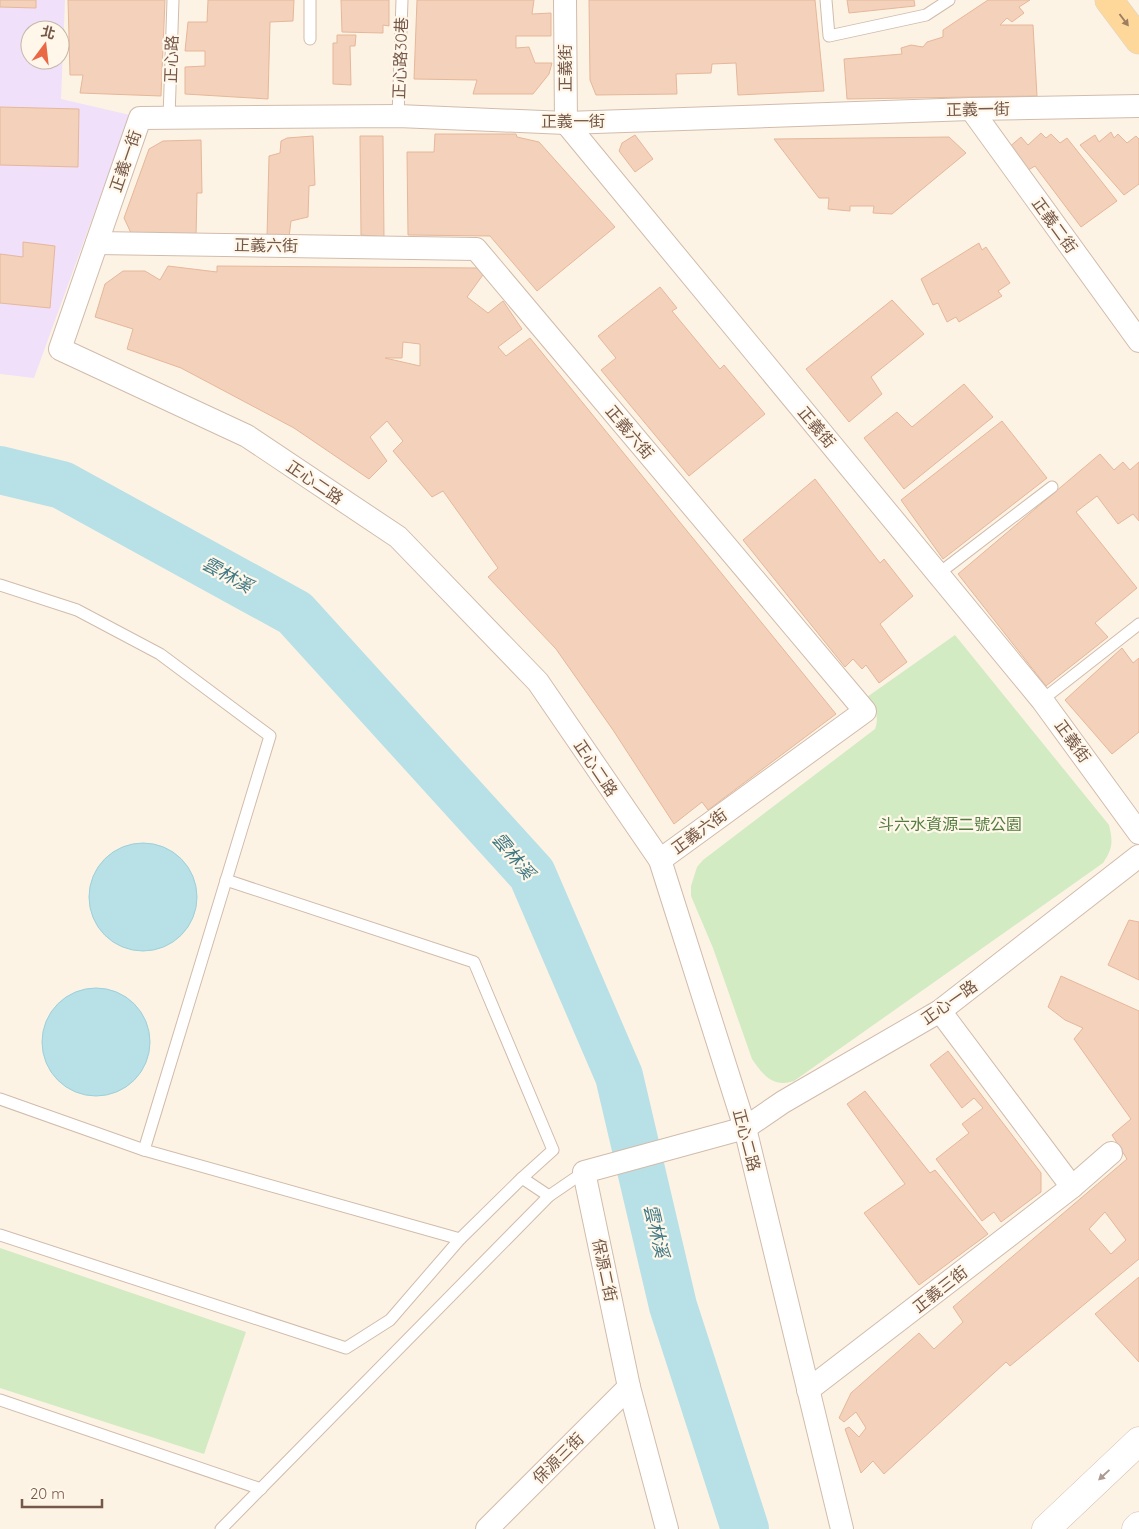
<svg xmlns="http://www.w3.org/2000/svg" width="1139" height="1529" viewBox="0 0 1139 1529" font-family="Quicksand,'Noto Sans TC',sans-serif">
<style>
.education{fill:#f0e0f9;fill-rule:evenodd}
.green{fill:#d2ebc2}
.water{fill:#b7e0e7;stroke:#9dd0d9}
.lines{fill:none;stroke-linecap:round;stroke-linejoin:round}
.river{stroke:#b7e0e7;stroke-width:48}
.building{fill:#f3d1ba;stroke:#e6b79a;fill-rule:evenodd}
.service-casing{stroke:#d1bcac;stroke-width:13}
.minor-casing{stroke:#d1bcac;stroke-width:24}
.secondary-casing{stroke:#d4bcaa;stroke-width:29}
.primary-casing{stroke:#dbd4cf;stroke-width:29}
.service{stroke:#fff;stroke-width:11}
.minor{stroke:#fff;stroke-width:22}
.secondary{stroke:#fff;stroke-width:28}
.primary{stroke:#fdd89a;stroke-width:28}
.oneway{fill:#9e7e61}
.oneway2{fill:#ad9b91}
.labels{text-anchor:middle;stroke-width:4.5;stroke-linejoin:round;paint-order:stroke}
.street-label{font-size:16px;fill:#765848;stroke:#fff7ea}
.park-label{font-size:16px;fill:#527c40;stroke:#fff7ea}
.water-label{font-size:18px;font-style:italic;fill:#3f7883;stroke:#fff7ea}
</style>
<rect width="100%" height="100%" fill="#fdf3e4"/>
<path class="education" d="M0,0h65l-4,99 69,16 -96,263 -34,-4zM30,30h30v30h-30z"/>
<g class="green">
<path d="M955,635l154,190c4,17 4,23 -6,38l-309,218c-21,7 -31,-6 -42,-22l-39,-111 -22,-52v-10l6,-19 6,-7 172,-131c5,-14 -1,-21 -8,-32z"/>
<path d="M0,1248l246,84 -42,122 -204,-66z"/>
</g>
<g class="water">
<circle cx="143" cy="897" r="54"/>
<circle cx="96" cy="1042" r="54"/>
</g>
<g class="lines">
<path class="river" d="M0,470l62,15 233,128 237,261 87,202 54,230 72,223"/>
</g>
<g class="building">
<path d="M0,0h36v8l-36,-1z"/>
<path d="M68,0h97l-4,96 -81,-3 3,-18h-13z"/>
<path d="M208,0h86l-1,21 -23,1 -2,77 -83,-5v-27l20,-1v-15h-20l3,-29h19z"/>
<path d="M341,0h48v26l-6,-1v8l-41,-1z"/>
<path d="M417,0h117l-2,14 19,-1v23h-35v12l13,-1 6,16h17l-3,11 -16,20h-60l4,-14 -63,-1z"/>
<path d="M589,0h226l9,91 -86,4 -2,-32 -24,1 -1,9 -35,1 1,20 -81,1 -6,-15z"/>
<path d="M847,0h67l1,6 -66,7z"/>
<path d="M988,0h42l-11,7 5,6 -12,9 -5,-4 -7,7h33l4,71 -190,3 -3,-40 58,-5 -1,-6 10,-3 12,2 4,-5 16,-5v-7z"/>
<path d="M337,35h19l-1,11h-5l1,39 -18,-1v-41h4z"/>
<path d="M0,107l79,2 -1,58 -78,-2z"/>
<path d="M1111,132l3,6 4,-4 9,9 9,-7 3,3v45l-15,11 -44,-50 15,-10 4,7z"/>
<path d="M1041,133l5,5 5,-4 9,9 7,-5 50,63 -36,26 -46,-61 -10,6 -17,-24 13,-11 7,8z"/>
<path d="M435,134h81l1,3 22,5 76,85 -78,64 -47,-55 -82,-1 -1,-83h27z"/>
<path d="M635,135l18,24 -18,13 -16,-21 3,-8z"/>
<path d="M313,136l2,49 -6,1 -1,31 -17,4 -2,16h-22l2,-81 11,-3 1,-12 6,-3z"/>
<path d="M360,136h23l1,101 -23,-2z"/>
<path d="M949,137l17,16 -74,61 -19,-1 1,-7h-24v5l-22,-2 1,-11h-10l-45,-59z"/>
<path d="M201,140l1,53h-5l-1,44 -65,-4 -7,-15 25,-69 14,-8z"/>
<path d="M23,242l32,4 -5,62 -50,-5v-49l23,3z"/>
<path d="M979,243l3,7 4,-3 24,36 -12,8 4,5 -43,26 -3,-5 -9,5 -9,-19 -5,2 -12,-26z"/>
<path d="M168,266l49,6v-6l262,2 6,4 -18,25 21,16 15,-12 19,28 -24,18 8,9 24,-18 306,376 -128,96 -6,-8 -28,22 -61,-94 -57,-81 -68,-72 10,-9 -55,-77 -11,6 -39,-46 10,-10 -16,-20 -17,16 17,24 -18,18 -75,-51 -113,-60 -54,-19 6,-20 -38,-12 10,-33 18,-13h22l15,9zM403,342l17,2v22l-35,-8h17z"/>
<path d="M660,287l17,21 -5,3 48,58 4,-4 41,49 -76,62 -88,-106 15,-12 -18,-22z"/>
<path d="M892,300l32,34 -53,43 11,17 -33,28 -43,-53z"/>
<path d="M964,384l29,33 -89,72 -40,-51 33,-26 15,15z"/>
<path d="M1002,421l45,57 -104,81 -42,-59z"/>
<path d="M1100,454l14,16 9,-8 7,8 9,-8v59l-6,-7 -15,10 -21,-28 -21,16 61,76 -42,35 13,14 -62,49 -88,-112z"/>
<path d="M815,479l65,84 4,-4 29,37 -33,28 27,38 -28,21 -13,-18 -4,4 -9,-10 -8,8 -102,-127z"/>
<path d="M1122,648l11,15 6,-5v74l-27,22 -47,-54z"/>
<path d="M1129,920l10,2v58l-31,-15z"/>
<path d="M1061,976l78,35v248l-129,107 -4,-4 -122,112 -11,-13 -12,12 -16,-44 4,-2 10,10 7,-9 -10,-16 -12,10 -5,-4 12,-25 68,-60 15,16 29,-27 -10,-15 174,-148 -15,-24 19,-16 -57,-80 9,-11 -18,-8 -17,-13zM1105,1212l21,28 -15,14 -22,-25z"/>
<path d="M948,1051l93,122v19l-40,30 -7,-10 -12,9 -46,-62 33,-26 -7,-9 21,-16 -9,-10 -12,10 -32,-43z"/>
<path d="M865,1091l65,82 5,-3 53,64 -69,51 -55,-72 41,-29 -58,-80z"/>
<path d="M1139,1277v85l-44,-48z"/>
</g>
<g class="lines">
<defs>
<g id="service">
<path d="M826,0l3,36 97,-21 23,-15"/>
<path d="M310,39v-39"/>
<path d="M398,116l4,-116"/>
<path d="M169,117l4,-117"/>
<path d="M938,574l114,-87"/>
<path d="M0,585l77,25 83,44 110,82 -126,414 316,89"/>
<path d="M1042,700l97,-76"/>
<path d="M226,880l248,82 79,188 -31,28"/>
<path d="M0,1099l144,51"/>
<path d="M0,1235l346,113 44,-28 70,-81 62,-61 27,18"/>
<path d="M0,1400l261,89"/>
<path d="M221,1529l328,-333 35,-24"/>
</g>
<g id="minor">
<path d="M565,0l1,123 476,577 97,133"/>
<path d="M971,109l168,232"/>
<path d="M97,243l379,6 389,462 -205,149"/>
<path d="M940,1011l132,176"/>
<path d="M808,1390l264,-203 39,-34"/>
<path d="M487,1529l142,-142"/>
<path d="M667,1529l-38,-142 -45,-215 161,-44 38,-26 157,-91 199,-155"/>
<path d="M842,1529l-97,-401 -85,-268 -122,-178 -140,-145 -151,-101 -187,-87 80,-231 258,-2 168,7 405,-14 168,-3"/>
</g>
<g id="secondary">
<path d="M1046,1529l93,-88"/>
<path d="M1136,1529l3,-3"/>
</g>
<path id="primary" d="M1109,0l30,40"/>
</defs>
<use href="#service" class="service-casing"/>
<use href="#minor" class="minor-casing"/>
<use href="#secondary" class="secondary-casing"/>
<use href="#primary" class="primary-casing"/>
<use href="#service" class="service"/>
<use href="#minor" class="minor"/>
<use href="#secondary" class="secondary"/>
<use href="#primary" class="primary"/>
</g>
<defs><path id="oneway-solid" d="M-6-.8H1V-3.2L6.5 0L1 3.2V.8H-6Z" transform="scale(1.25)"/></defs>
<use class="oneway" href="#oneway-solid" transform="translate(1124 20) rotate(53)"/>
<use class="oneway2" href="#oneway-solid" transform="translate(1104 1475) rotate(137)"/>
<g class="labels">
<g class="street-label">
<text transform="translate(400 58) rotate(-88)" y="6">正心路30巷</text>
<text transform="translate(171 59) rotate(-88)" y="6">正心路</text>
<text transform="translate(565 68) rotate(-90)" y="6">正義街</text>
<text transform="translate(978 109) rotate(-1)" y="6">正義一街</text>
<text x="573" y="127">正義一街</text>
<text transform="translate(125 161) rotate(-71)" y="6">正義一街</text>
<text transform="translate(1055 225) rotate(54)" y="6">正義二街</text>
<text transform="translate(266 245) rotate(1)" y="6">正義六街</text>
<text transform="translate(817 427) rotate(50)" y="6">正義街</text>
<text transform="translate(630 432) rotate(50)" y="6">正義六街</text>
<text transform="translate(315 482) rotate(34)" y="6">正心二路</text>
<text transform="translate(1073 741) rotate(54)" y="6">正義街</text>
<text transform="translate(596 768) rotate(56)" y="6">正心二路</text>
<text transform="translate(699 831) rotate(-36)" y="6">正義六街</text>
<text transform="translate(949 1002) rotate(-35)" y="6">正心一路</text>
<text transform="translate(747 1140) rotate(75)" y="6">正心二路</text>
<text transform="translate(605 1270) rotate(78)" y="6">保源二街</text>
<text transform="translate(940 1289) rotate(-38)" y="6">正義三街</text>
<text transform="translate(558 1458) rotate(-45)" y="6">保源三街</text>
</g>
<g class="park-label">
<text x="950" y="830">斗六水資源二號公園</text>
</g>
<g class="water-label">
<text transform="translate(227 575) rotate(29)" y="6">雲林溪</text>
<text transform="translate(513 856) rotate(50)" y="6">雲林溪</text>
<text transform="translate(656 1231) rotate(77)" y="6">雲林溪</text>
</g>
</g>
<g transform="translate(45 45) rotate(15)"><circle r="24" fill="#fff7ea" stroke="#c8b7a9"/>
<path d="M0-4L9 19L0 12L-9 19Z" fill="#ea6945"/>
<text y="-8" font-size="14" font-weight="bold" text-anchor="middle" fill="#765848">北</text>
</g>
<path d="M22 1499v8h80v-8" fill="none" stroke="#765848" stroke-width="2.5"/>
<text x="30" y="1499" font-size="15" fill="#765848" stroke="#fff7ea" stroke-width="4" paint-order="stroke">20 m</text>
</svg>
